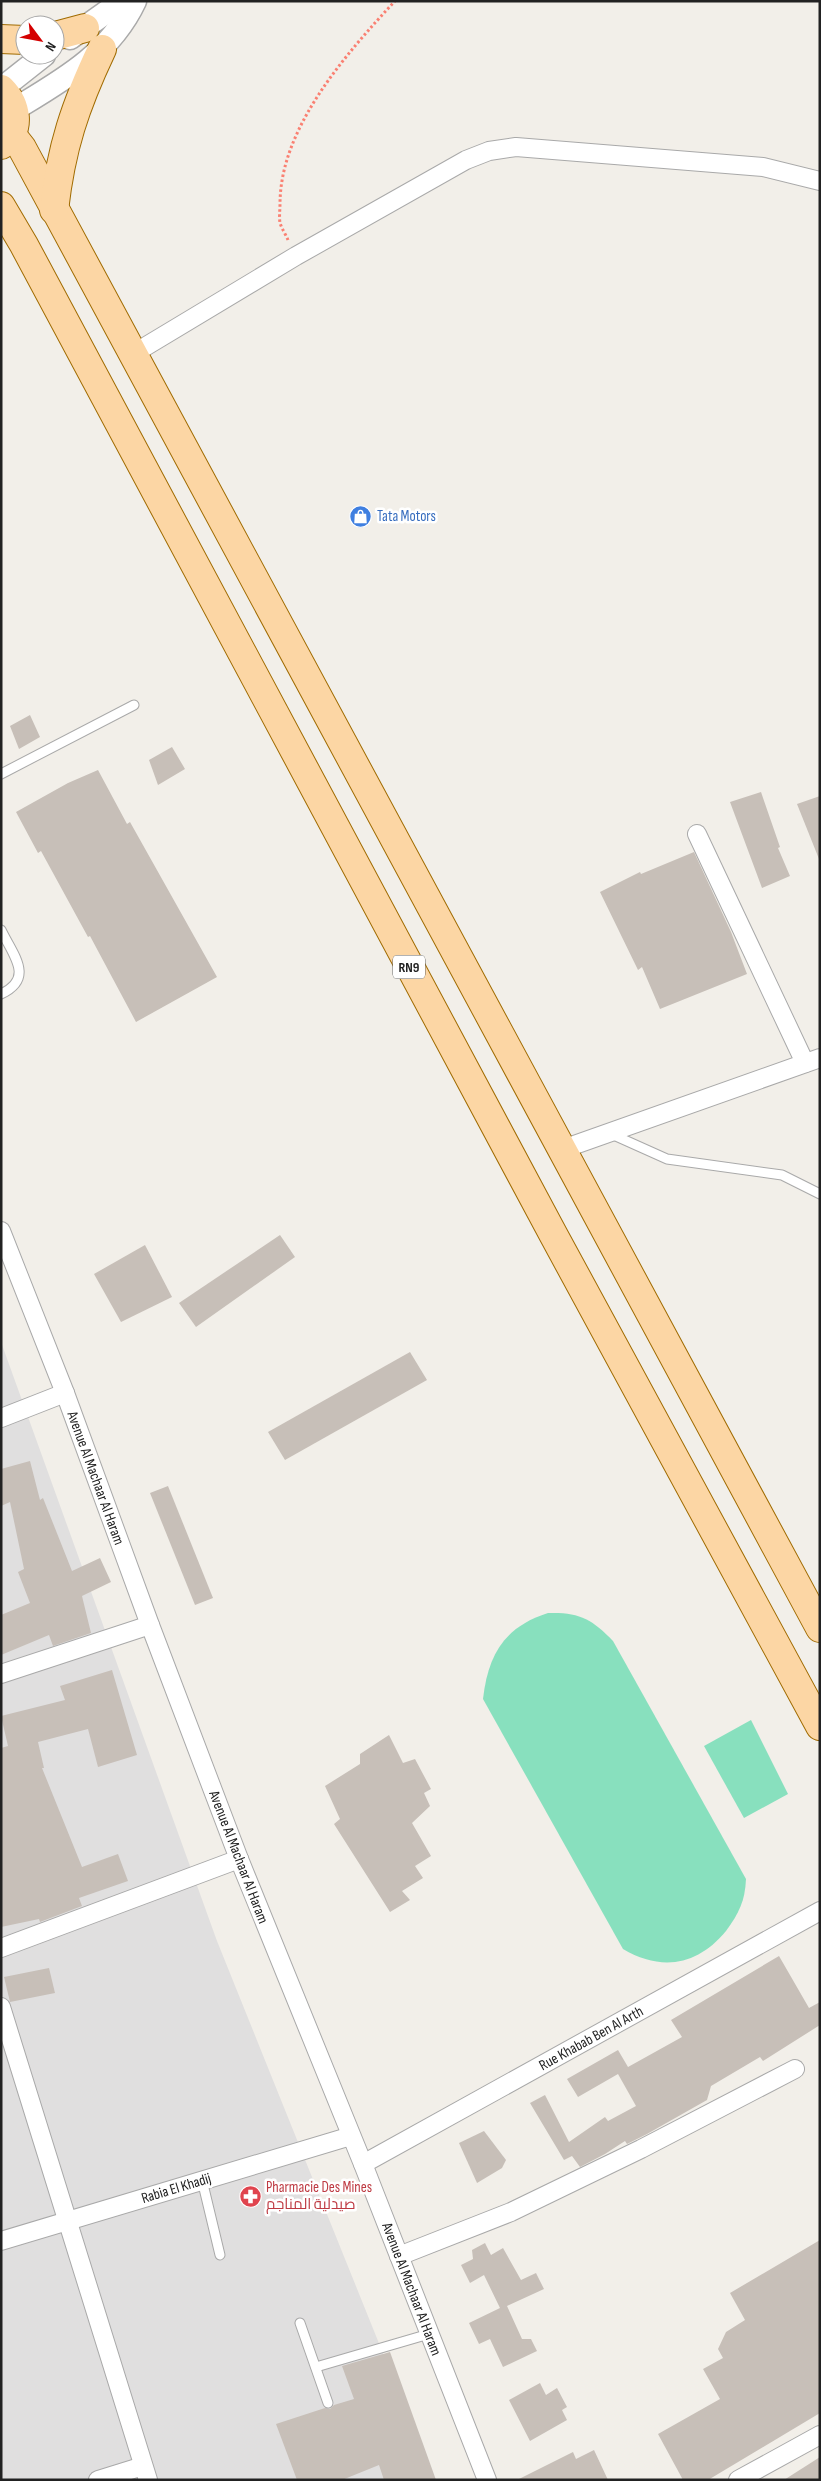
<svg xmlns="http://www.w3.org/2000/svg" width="821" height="2481" viewBox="0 0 821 2481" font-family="'Sofia Sans Condensed',Cairo,sans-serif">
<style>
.residential{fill:#e0dfdf}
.pitch{fill:#88e0be}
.building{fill:#c7bfb8}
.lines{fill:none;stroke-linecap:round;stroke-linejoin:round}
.service-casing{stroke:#a9a9a9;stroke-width:11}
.minor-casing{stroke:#a9a9a9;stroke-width:20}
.tertiary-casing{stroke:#a9a9a9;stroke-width:25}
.primary-casing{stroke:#a06b00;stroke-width:30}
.path{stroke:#fa8072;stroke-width:3;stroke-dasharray:2.5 2.5;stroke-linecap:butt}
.service{stroke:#fff;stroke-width:9}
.minor{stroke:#fff;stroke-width:18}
.tertiary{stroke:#fff;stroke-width:22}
.primary{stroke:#fcd6a4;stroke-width:28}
.labels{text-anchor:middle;stroke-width:5;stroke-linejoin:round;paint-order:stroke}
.shield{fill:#fff;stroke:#646464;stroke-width:1}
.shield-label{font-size:14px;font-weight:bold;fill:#222}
.shop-label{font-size:15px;fill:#366cbe;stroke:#fff;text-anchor:start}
.street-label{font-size:15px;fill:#222;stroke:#fff}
.health-label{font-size:15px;fill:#be3a42;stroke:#fff;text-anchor:start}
</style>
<rect width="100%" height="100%" fill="#f2efe9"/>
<path class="residential" d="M1,1342l216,599 217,539h-433z"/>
<g class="pitch">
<path d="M548,1613c31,-1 44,6 65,28l133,238c-1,22 -7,34 -20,52 -28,34 -64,41 -103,18l-140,-250c5,-44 21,-72 65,-86z"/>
<path d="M751,1720l37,74 -44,24 -40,-72z"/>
</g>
<g class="building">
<path d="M30,715l10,22 -21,12 -9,-23z"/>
<path d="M172,747l13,22 -27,16 -9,-25z"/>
<path d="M98,770l29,54 3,-2 87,155 -81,45 -46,-86 -2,1 -47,-86 -3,2 -22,-41 52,-29z"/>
<path d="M761,792l19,55 -2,1 12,28 -28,12 -32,-86z"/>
<path d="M820,796v63h-1l-22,-55z"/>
<path d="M694,852l37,80 16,42 -87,35 -18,-42 -4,3 -38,-78 40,-20 1,2z"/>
<path d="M280,1235l15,22 -99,70 -17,-24z"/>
<path d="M145,1245l27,52 -51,25 -27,-48z"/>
<path d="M410,1352l17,28 -142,80 -17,-28z"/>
<path d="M30,1461l10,39 3,-2 29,73 28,-13 11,24 -29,14 9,37 -38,13 -4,-11 -48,20v-40l29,-12 -12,-31 6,-3 -14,-67 -9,4v-37z"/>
<path d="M168,1486l45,112 -18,7 -45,-112z"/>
<path d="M112,1670l25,85 -39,12 -10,-38 -50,13 6,26h-2l40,99 36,-13 10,27 -49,17 3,8 -42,16 -1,-3 -38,8v-179l7,-2 -7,-30 64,-16 -5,-14z"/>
<path d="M389,1735l14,28 12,-4 16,30 -7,4 6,13 -18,17 19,33 -16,10 8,12 -21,13 8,9 -20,12 -56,-88 6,-5 -15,-33 35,-22v-10z"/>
<path d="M779,1956l30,52 11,-6v23l-57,36 -3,-4 -49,29 -4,14 -60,34 -20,10 -2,-3 -20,13 -25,13 -8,-11 -8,4 -34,-57 15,-8 24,47 36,-25 3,4 28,-15 -18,-32 -40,23 -11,-18 51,-29 10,17 54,-30 -11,-17z"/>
<path d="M49,1968l6,25 -45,9 -6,-25z"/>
<path d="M484,2131l22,29 -4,8 -25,15 -18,-40z"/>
<path d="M820,2240v173l-112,67h-25l-25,-46 62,-35 -17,-30 20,-11 -5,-9 8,-17 19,-12 -15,-27z"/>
<path d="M485,2243l6,12 12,-7 18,32 15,-7 8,16 -37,17 15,33h9l6,12 -34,16 -13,-28 -11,5 -10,-21 31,-15 -16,-33 -14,8 -9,-18 12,-6 -1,-9z"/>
<path d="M390,2352l46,128h-52l-5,-15 -37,15h-45l-21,-56 49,-16 5,1 4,-4 20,-6 -12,-33z"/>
<path d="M540,2383l6,12 11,-7 10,19 -5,3 5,10 -37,21 -21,-41z"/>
<path d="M594,2450l14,30h-91l56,-28 3,7z"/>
<path d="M820,2457v23h-36z"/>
</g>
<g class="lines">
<defs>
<g id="service">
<path d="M1,774l133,-69"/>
<path d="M1,930c12,25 34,48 0,64"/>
<path d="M609,1133l58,26 115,16 38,19"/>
<path d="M202,2180l18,75"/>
<path d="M300,2323l28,80"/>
<path d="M316,2367l113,-33"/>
</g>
<g id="minor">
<path d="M133,354l163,-98 170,-96 23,-9 27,-4 247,20 57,14"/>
<path d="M697,834l108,229"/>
<path d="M563,1149l257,-91"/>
<path d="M1,1231l64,162 85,232 89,234 124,305 124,316"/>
<path d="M1,1418l64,-25"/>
<path d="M1,1674l149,-49"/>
<path d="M1,1948l238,-89"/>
<path d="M1,2007l147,473"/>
<path d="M363,2164l457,-253"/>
<path d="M1,2241l350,-105"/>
<path d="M399,2256l112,-44 130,-63 154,-80"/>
<path d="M98,2480l45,-14"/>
<path d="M738,2480l82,-45"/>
</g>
<g id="tertiary">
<path d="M70,38l52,-37"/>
<path d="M1,89l43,-34"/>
<path d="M15,109c48,-29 95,-55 120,-108"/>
</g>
<g id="primary">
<path d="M55,36l30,-8"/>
<path d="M1,39l24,1"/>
<path d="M1,89c16,16 21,41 0,56"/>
<path d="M11,134l11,14 798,1480"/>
<path d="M1,206l23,39 529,989 267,492"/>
<path d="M54,210c7,-62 21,-104 48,-161"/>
</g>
</defs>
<use href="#service" class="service-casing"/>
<use href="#minor" class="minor-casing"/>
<use href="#tertiary" class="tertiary-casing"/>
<use href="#primary" class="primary-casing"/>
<path class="path" d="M288,240c-2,-5 -6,-11 -8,-17 -1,-6 0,-13 0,-19 0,-76 66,-150 115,-203"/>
<use href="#service" class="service"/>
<use href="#minor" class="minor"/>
<use href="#tertiary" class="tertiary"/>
<use href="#primary" class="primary"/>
</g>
<defs>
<symbol id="shop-disc" viewBox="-11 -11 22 22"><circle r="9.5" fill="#3f7fe0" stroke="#fff"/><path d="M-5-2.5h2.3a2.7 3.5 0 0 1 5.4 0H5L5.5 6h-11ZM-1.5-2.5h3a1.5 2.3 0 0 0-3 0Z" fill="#fff"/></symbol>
<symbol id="pharmacy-disc" viewBox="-11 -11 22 22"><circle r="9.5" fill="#e0444e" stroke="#fff"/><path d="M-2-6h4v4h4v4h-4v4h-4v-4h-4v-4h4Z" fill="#fff"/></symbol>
</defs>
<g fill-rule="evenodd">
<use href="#shop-disc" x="348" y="504" width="25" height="25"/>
<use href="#pharmacy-disc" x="238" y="2184" width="25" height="25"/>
</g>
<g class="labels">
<rect class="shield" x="393" y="955.5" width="32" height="23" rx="4"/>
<g class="shield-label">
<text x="409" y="972">RN9</text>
</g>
<g class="shop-label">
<text x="377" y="521">Tata Motors</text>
</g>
<g class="street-label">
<text transform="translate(96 1478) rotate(70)" y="5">Avenue Al Machaar Al Haram</text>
<text transform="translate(239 1857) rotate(69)" y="5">Avenue Al Machaar Al Haram</text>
<text transform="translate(591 2038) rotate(-29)" y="5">Rue Khabab Ben Al Arth</text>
<text transform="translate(176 2188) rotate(-17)" y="5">Rabia El Khadij</text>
<text transform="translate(412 2289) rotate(69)" y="5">Avenue Al Machaar Al Haram</text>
</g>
<g class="health-label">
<text x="266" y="2192">Pharmacie Des Mines<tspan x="266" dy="17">صيدلية المناجم</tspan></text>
</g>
</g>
<rect width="821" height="2481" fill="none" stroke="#222222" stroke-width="5"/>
<g transform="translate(40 40) rotate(122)"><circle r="24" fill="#ffffff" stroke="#a7a7a7"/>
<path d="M0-4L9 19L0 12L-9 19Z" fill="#d40000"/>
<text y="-8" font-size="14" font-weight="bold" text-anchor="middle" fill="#222222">N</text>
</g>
</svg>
